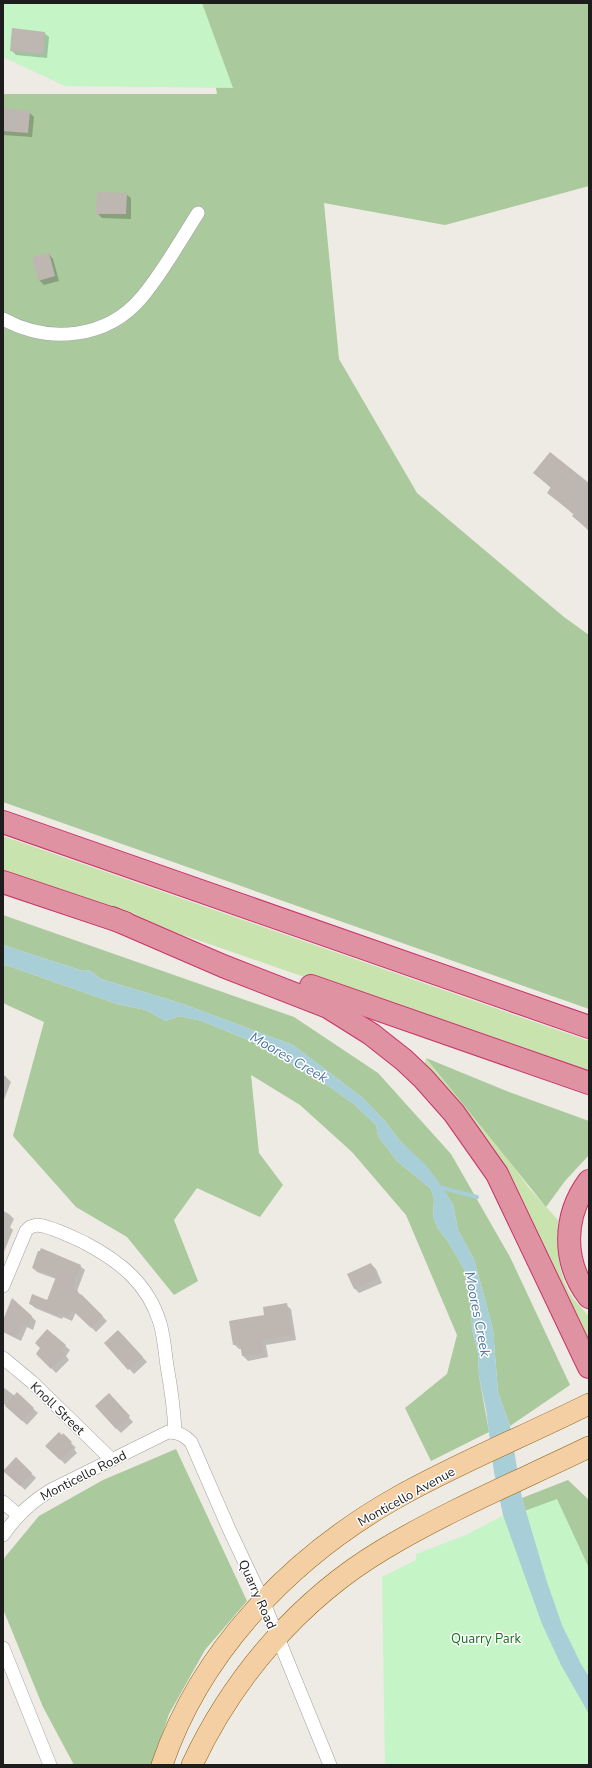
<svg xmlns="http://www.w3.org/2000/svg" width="592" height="1768" viewBox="0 0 592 1768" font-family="'Nunito Sans',sans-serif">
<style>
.grass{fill:#c9e3ae}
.forest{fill:#aac99c}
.park{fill:#c5f4c7}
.water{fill:#a8ced7}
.shadow{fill:#0003}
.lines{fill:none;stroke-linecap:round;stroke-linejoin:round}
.stream{stroke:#a8ced7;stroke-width:4}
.building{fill:#beb6b1}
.minor-casing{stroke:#a1a1a1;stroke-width:14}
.primary-casing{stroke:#8a5e0d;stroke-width:22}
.motorway-casing{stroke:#c93369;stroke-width:24}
.minor{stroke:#fff;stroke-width:13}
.primary{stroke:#f3cfa3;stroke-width:21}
.motorway{stroke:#de92a2;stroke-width:22}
.labels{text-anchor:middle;stroke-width:3;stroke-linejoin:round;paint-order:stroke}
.street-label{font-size:13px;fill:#1d1d1d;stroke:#fff}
.park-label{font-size:13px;fill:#15721b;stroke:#fff}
.water-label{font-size:14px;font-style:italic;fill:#4f789d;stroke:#fff}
</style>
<rect width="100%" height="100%" fill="#eeeae4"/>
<g class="grass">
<path d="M3,836l586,205v35l-397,-138 -189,-64z"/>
<path d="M426,1058l77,94 26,36 29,32c-1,26 -1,56 15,78 5,6 11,12 16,19v35l-16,-33 -150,-248z"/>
</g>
<g class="forest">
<path d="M201,3h388v183l-144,39 -121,-22 15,156 78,134 147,124 25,18v374l-586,-207v-708h214z"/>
<path d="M3,915l291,102 84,56 73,81 59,103 60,128 -60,41 -12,-34 -5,-63 -19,-70 -16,-29 -5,-26 -28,-39 -24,-23 -17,-22 -21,-22 -70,-53 -110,-41 -82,-25 -12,-9 -6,1 -80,-26z"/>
<path d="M3,964l114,40 29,6 20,11 13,-5 23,5 58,24 67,40 28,20 21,20 2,11 19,25 34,28 3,10 -1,18 5,12 9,11 17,29 7,28 1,32 6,25 1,22 10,56 -58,29 -26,-53 42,-34 10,-39 -51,-120 -54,-63 -52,-47 -49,-30 8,78 24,32 -23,32 -63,-29 -23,32 24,61 -24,14 -47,-58 -51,-30 -63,-71 31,-114 -41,-19z"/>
<path d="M426,1058l83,34 80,29v34l-24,26 -19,26z"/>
<path d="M176,1449l71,152 -42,49 -36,64 -17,51h-78l-31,-58 -40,-98v-47l2,-5 34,-41 64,-36z"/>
<path d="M568,1480l21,20v177l-56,-138 -11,-41z"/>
</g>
<g class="park">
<path d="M3,3h199l31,85 -168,-2 -62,-29z"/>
<path d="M557,1499l32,69v197h-204l-3,-188 34,-17v-6l50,-19 51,-27 2,5z"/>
</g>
<path class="water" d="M3,945l80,26 6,-1 12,9 82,25 110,41 70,53 21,22 17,22 24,22 14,18 14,22 5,26 16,29 19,70 5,63 12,34 12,72 25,84 15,43 19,39 8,13v37l-28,-49 -19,-41 -39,-109 -9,-43 -8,-62 -7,-34 -1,-22 -6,-25 -1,-32 -7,-28 -17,-29 -9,-11 -5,-12 1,-18 -3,-10 -34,-28 -19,-25 -2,-11 -21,-20 -28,-20 -67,-40 -58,-24 -23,-5 -13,5 -20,-11 -29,-6 -114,-40z"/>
<g class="shadow">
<path d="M44,33l5,4 -2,21 -31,-3 -5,-5z"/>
<path d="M3,109l26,3 5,5 -2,20 -29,-2z"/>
<path d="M126,194l5,4v21l-29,-1 -5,-5z"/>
<path d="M49,254l4,5 6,22 -15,4 -5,-5z"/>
<path d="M534,473l55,11v47l-16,-15 1,-1 -26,-23 3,-4z"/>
<path d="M3,1074l8,8 -8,20z"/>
<path d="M3,1211l6,3 5,5 -4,8 3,3 -10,24z"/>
<path d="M371,1264l5,5 6,14 -23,10 -4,-4 -7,-15z"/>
<path d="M80,1266l5,4 -8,21 30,30 -11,11 -20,-20 -4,9 -9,-4 -1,2 -27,-11 -5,-5 18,-1 8,-23 -19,-7 -4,-4z"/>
<path d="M286,1305l5,4 5,31 -30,5 2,12 -20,4 -5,-5 -1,-7h-3l-5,-5 31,-28z"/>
<path d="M31,1316l5,5 -3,9 -6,-3 -6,14 -18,-9v-10z"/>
<path d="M47,1330l23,20 -4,6 3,4 -13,13 -19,-20 5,-5z"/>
<path d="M123,1336l24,26 -13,12 -29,-31z"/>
<path d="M3,1387l12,9 2,-2 21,19 -11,12 -24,-22z"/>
<path d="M113,1399l20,23 -12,11 -5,-5z"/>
<path d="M63,1435l13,13 -2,1 3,4 -12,11 -18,-18z"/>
<path d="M16,1459l20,19 -11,12 -20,-19z"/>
</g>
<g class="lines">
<path class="stream" d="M439,1187l38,10"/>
</g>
<g class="building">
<path d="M12,28l33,4 -2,22 -33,-3z"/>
<path d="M3,108l27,3 -2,22 -25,-2z"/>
<path d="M97,192l30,1 -1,21h-30z"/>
<path d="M49,253l6,23 -17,5 -6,-24z"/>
<path d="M550,452l39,31v47l-17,-14 2,-2 -27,-21 4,-6 -18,-14z"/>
<path d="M41,1248l40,17 -9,23 6,3 -1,2 5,2 21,21 -12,12 -20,-19 -3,8 -10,-4 -1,2 -28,-11 3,-10 15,6 9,-23 -24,-9 6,-17h2z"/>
<path d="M371,1263l7,15 -24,11 -7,-15z"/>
<path d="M12,1298l20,18 -4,10 -6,-3 -6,14 -13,-6v-11z"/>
<path d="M287,1303l5,32 -30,5 2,13 -22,3 -2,-12 -7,1 -4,-24 35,-6 -1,-8z"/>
<path d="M47,1329l19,16 -5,6 4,3 -14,15 -15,-15 4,-6 -5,-5z"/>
<path d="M118,1330l25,27 -15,13 -24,-27z"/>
<path d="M17,1392l17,16 -12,13 -17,-15z"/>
<path d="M109,1393l21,23 -14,13 -21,-23z"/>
<path d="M59,1432l3,3 1,-2 9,9 -2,2 4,3 -14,13 -15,-14z"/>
<path d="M16,1457l16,16 -12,13 -17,-15z"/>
</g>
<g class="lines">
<defs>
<g id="minor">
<path d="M3,319c46,25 104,20 139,-22 21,-25 38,-56 56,-84"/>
<path d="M3,1286l23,-55 4,-4 7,-2c14,1 35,12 48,18 36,19 63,41 75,80 4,14 5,29 7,43 4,22 7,44 8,66"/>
<path d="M3,1358l29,24 79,77"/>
<path d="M3,1502l15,13"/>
<path d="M3,1535c13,-19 28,-33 48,-45l117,-58c10,0 16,3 23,10l38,87 34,72 67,164"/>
<path d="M3,1648l47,117"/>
</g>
<g id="primary">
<path d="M162,1765c39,-115 130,-208 234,-267 62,-35 129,-62 193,-94"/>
<path d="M192,1765c41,-88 108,-166 192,-216 65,-39 137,-69 205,-102"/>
</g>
<g id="motorway">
<path d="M3,822l586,205"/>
<path d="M3,882l122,41"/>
<path d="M112,918l111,48 105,41 43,27 33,26 19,18 31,35 43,61 92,193"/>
<path d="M311,986l278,97"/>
<path d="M589,1181c-26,35 -27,81 0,116"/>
</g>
</defs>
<use href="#minor" class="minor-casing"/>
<use href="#primary" class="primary-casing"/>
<use href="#motorway" class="motorway-casing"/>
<use href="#minor" class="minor"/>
<use href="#primary" class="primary"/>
<use href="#motorway" class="motorway"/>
</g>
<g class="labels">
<g class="street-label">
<text transform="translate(58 1408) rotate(44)" y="5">Knoll Street</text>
<text transform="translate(83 1475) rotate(-27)" y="5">Monticello Road</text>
<text transform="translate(406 1496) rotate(-29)" y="5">Monticello Avenue</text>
<text transform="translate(258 1594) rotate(66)" y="5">Quarry Road</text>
</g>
<g class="park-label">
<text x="486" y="1643">Quarry Park</text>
</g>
<g class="water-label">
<text transform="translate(289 1057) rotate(30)" y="5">Moores Creek</text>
<text transform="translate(478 1314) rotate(79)" y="5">Moores Creek</text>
</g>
</g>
<rect width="592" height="1768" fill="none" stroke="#1d1d1d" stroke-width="8"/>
</svg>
